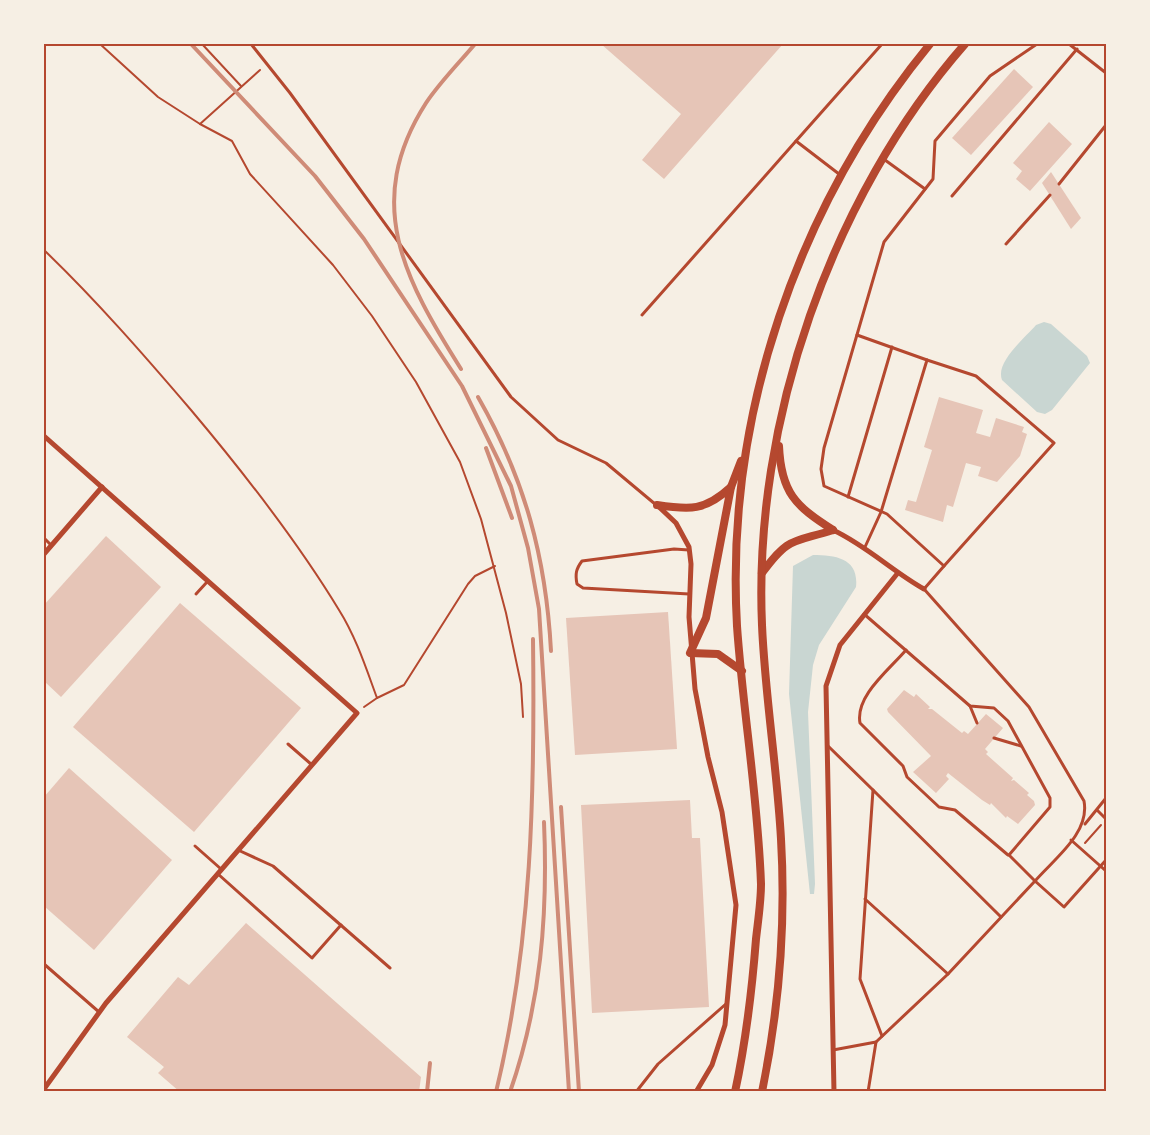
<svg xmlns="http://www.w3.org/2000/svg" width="1150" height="1135" viewBox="0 0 1150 1135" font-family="'Nunito Sans',sans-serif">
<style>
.water{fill:#c9d6d2}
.building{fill:#e6c5b7}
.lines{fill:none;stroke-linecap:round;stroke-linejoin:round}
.path{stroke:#b5482f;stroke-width:2}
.service{stroke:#b5482f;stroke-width:3}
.minor{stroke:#b5482f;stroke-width:5}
.primary{stroke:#b5482f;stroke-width:8}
.rail{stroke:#cf8b77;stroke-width:4}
.neatline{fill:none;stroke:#b5482f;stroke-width:2}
</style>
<rect width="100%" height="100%" fill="#f6efe4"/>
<g class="water">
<path d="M1044,322l7,2 36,32 3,7 -38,47 -7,4 -8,-2 -35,-32c-7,-18 23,-42 34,-55z"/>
<path d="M813,555c24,0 46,4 43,32l-37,58 -6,20 -5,47 7,172 -1,10h-4l-21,-200 4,-128z"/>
</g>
<g class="building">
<path d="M601,44h182l-119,135 -22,-19 39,-46z"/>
<path d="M1014,69l19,18 -62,68 -19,-17z"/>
<path d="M1049,122l23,22 -42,47 -14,-12 6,-8 -9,-8z"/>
<path d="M1051,172l30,46 -10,11 -29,-46z"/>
<path d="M939,397l44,13 -7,23 14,4 6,-19 28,9 -2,5 5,2 -7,22 -23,26 -19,-6 3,-9 -15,-4 -13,44 -6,-2 -4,17 -38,-12 3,-10 8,2 16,-52 -8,-3z"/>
<path d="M106,536l55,51 -100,110 -17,-16v-76z"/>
<path d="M180,603l121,105 -107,124 -121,-105z"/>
<path d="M668,612l9,137 -102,6 -9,-137z"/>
<path d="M904,690l10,7 2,-3 14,13 -2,2h4l30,24 2,-2 4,3 18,-20 17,14 -18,21 3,3 -2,2 27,24 -2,3 3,-1 15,13 -2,2 7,6 1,4 -17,19 -11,-8 -1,2 -15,-15 -1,2 -8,-5 -34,-27 -2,3 3,3 -13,14 -23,-21 18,-16 -43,-44 -1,-3z"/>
<path d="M69,768l103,92 -78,90 -50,-44v-109z"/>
<path d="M690,800l2,38h8l9,169 -117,6 -11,-208z"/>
<path d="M246,923l175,154 -2,15h-239l-22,-19 6,-6 -37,-30 51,-60 11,8z"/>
</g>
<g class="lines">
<g class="path">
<path d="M100,44l58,53 42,27 60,-54"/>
<path d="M202,44l39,42"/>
<path d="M200,124l32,17 18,33 83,91 39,51 44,66 44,80 21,57 25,94 15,71 2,33"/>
<path d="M44,250c52,50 100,105 147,160 53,63 105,129 148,200 17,27 27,58 38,88l27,-13 64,-101 7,-8 20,-10"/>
<path d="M364,707l13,-9"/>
<path d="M1085,843l16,-18"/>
</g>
<g class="service">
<path d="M251,44l39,49 221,304 47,43 48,23 49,41"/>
<path d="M1069,44l37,29"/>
<path d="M885,160l40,29"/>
<path d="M839,174l-43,-33 86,-97"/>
<path d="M1059,184l47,-59"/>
<path d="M952,196l125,-147"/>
<path d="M1006,244l44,-49"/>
<path d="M642,315l154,-174"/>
<path d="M857,335l70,25 -46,152 -16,35"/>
<path d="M927,360l49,16 78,67 -110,123"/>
<path d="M848,497l44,-150"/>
<path d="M44,538l7,7"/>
<path d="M196,594l11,-12"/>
<path d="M689,594l-106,-6 -6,-4c-2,-10 -1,-15 5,-23l92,-12 15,1"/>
<path d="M864,614l106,92 24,2 14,13 42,77v9l-41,48 26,26c20,-23 55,-48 49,-80l-55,-94 -105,-118 20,-23 -57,-52 -63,-28 -3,-17 3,-21 60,-206 49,-63 2,-38 55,-65 47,-32"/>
<path d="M906,650c-17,20 -51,46 -46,73l43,43 4,11 32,30 16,3 53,45"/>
<path d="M970,706l7,17"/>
<path d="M44,715v1"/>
<path d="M994,738l27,8"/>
<path d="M288,744l24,21"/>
<path d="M827,745l46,45"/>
<path d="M1097,810l9,9"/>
<path d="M1085,824l21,-26"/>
<path d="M1071,840l35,31"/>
<path d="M195,846l26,23"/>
<path d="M238,850l35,16 117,102"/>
<path d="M218,874l94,84 29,-33"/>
<path d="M865,899l83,75"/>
<path d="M44,964l55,48"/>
<path d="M882,1036l-22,-57 13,-189 128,127"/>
<path d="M833,1050l43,-8 72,-68 87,-93 29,26 42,-47"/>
<path d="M636,1092l22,-28 69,-61"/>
<path d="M868,1092l8,-50"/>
</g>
<g class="minor">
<path d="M44,436l313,277 -251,290 -62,86"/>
<path d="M657,505l19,18 13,24 2,17 -2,53 6,72 13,68 14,55 14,93 -11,120 -13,40 -16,27"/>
<path d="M833,530c34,16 59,41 91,59"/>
<path d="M44,554l58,-67"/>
<path d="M834,1092l-8,-406 14,-41 57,-71"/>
</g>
<g class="primary">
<path d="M779,446c2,46 16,60 54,84"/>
<path d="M741,461l-10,26 -25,131 -16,35 28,1 24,17"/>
<path d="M657,505c33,5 48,6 74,-18"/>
<path d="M762,573c27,-37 31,-30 71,-43"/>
<path d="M735,1092c11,-51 17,-102 21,-153 2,-18 5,-37 5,-55 -3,-87 -18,-172 -24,-258 -12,-210 60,-420 193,-582"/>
<path d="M762,1092c17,-83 24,-168 19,-253 -4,-72 -16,-143 -19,-214 -9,-203 69,-428 203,-581"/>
</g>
<g class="rail">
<path d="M191,44l124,132 49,63 98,147 49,100 17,62 11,61 30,483"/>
<path d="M461,369c-56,-89 -99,-166 -35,-266 14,-21 33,-40 49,-59"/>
<path d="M478,397c47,82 68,161 73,254"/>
<path d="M486,448l26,70"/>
<path d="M561,807l18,285"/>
<path d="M427,1092l3,-29"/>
<path d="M496,1092c36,-149 39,-301 37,-453"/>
<path d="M510,1092c31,-89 38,-177 34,-270"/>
</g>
</g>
<rect width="1150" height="1135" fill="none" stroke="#f6efe4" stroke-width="90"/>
<rect x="45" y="45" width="1060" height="1045" class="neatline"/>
</svg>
